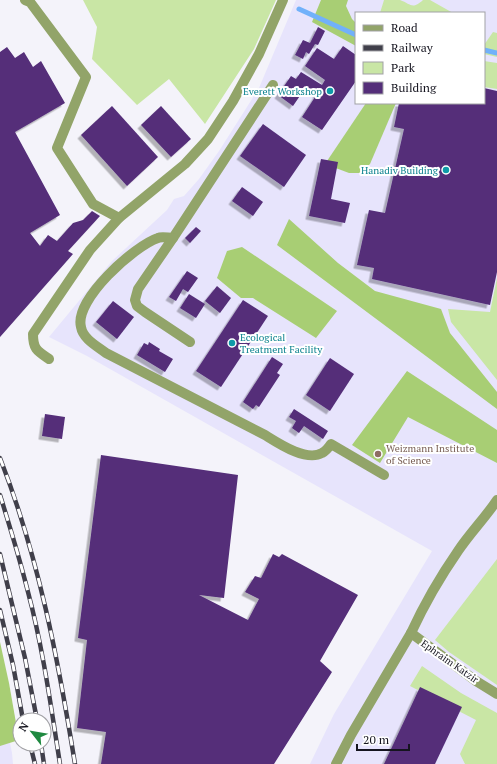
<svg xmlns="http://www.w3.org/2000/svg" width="497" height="764" viewBox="0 0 497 764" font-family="'PT Serif',serif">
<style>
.built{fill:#e7e4fc;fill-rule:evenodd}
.green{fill:#c9e6a5}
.forest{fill:#a8ce74}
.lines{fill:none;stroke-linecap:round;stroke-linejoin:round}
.stream{stroke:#71b1fa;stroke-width:5}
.building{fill:#542e79;filter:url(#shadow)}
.minor{stroke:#92a469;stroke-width:10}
.rail-casing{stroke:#403f4a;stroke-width:4.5}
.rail{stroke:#fff;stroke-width:3;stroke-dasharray:9;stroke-linecap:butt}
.culture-dot{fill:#0f9aa8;stroke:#fff;stroke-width:1.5}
.education-dot{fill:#8d6e63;stroke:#fff;stroke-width:1.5}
.labels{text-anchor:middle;stroke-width:4;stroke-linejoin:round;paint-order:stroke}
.culture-label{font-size:10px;fill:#0d838f;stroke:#fff;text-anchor:end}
.education-label{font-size:10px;fill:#785e54;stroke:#fff;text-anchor:start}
.street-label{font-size:10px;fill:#15141f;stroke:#fff}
</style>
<defs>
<filter id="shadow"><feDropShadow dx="-3.5" dy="3.5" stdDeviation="0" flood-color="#0004"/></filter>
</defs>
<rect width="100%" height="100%" fill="#f4f3fa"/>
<g class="built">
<path d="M296,0h201v764h-187l24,-50 98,-163 -345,-195 -38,-19 63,-76 55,-51 7,-11 10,-3 15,-17 20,-28 40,-63zM356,13h128v90h-128z"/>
<path d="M0,694l12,59 1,11h-13z"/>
</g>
<g class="green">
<path d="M83,0h193l-22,49 -49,75 -36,-45 -32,26 -45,-46 5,-32z"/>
<path d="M384,0c5,0 12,0 16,0 11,4 12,10 23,0h7l23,13h-73z"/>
<path d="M493,32l4,1v24l-13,-3v-9z"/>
<path d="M484,61l13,2v26l-13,-2z"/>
<path d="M497,278v102l-46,-58 -3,-13 42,3z"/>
<path d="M497,559v126l-48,-33 -14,-12z"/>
<path d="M422,666l39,27 36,20v51h-32l-5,-10 16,-34 -66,-34z"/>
</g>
<g class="forest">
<path d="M321,0h27l-2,6 6,13 4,4v23l-44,-24z"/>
<path d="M366,103h30l-26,61 -10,9h-11l-24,-9z"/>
<path d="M289,219l49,44 37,28 66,18 9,24 47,59v17l-220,-164z"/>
<path d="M242,247l95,64 -21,27 -63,-40h-12l-24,-20 10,-27z"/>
<path d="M407,371l90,59v33l-89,-46 -28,46 -28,-18z"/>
<path d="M0,642l9,41 10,57 -19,6z"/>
</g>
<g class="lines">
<g class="stream">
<path d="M299,9l57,26"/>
<path d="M484,50l13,3"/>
</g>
</g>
<g class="building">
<path d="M318,27l7,4 -7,14 -3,-1 -6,10 -3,-2 -3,7 -8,-4 8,-15 7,3z"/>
<path d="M343,46l13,9v26l-34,49 -20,-13 15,-23 -11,-7 -13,19 -15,-11 13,-19 5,3 5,-7 21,13 3,-5 -20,-14 12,-18 17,11z"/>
<path d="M7,47l8,11 9,-6 9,15 8,-6 24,42 -50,29 45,83 -30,18 10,13 8,-11 9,6 16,-18 10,-3 9,-9 8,5 -32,35 5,3 -73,83v-285z"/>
<path d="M484,88l13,3v181l-7,33 -118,-26 2,-11 -17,-3 12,-55 16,3 19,-84 -10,-2 5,-24h85z"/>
<path d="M112,106l46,51 -31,29 -46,-51z"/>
<path d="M161,106l30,33 -20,18 -30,-32z"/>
<path d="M263,124l43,31 -22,32 -44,-31z"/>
<path d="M321,159l17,3 -7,37 19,4 -5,20 -36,-7z"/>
<path d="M242,187l21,15 -10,14 -21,-15z"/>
<path d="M196,227l5,4 -11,12 -5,-5z"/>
<path d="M187,271l11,7 -10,14 -5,-3 -7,12 -7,-4z"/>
<path d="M217,286l14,12 -11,15 -15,-12z"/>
<path d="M189,294l16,10 -9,14 -16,-10z"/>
<path d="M243,300l25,16 -47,71 -25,-16z"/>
<path d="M113,301l21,16 -17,22 -21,-17z"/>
<path d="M149,342l11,7 -1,2 14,8 -8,13 -28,-17 7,-12 4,2z"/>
<path d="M272,357l11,7 -6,9 3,2 -21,32 -3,-2 -3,4 -10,-7z"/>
<path d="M330,358l24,16 -24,37 -24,-16z"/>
<path d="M294,409l34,22 -5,8 -19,-13 -5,7 -7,-5 4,-7 -7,-4z"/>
<path d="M45,414l20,3 -3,22 -20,-3z"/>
<path d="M101,455l137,20 -14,123 -25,-3 49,25 11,-21 -14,-7 10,-16 6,2 12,-24 6,3 3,-3 76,41 -38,66 12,11 -58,92h-173l5,-32 -29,-4 10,-88 -9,-2z"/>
<path d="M420,687l42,20 -27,57h-51z"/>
</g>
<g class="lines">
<g class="minor">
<path d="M25,0l5,2 56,75 -29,71 36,56 26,14"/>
<path d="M273,85l-100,153c-5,0 -11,-2 -15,0 -24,8 -84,62 -77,89 2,12 16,19 25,26l159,82c13,8 41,27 57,18 4,-2 7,-6 9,-9l53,31"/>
<path d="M173,238l-35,51 -3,11 2,6 8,6 45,30"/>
<path d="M49,359c-12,-8 -16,-10 -16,-25l57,-84 29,-32 66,-54 23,-25 25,-38 26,-47 24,-54"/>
<path d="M497,500c-12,18 -27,33 -39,51 -18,26 -34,54 -47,82l65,48 21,13"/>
<path d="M336,764l15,-29 60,-102"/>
</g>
<defs>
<g id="rail">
<path d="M0,458c39,100 58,201 75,306"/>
<path d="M0,495c10,32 20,65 28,97 15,56 23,115 32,172"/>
<path d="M0,554l25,104 12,62"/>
<path d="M0,610l13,55 10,55"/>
<path d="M30,744l5,20"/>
<path d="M41,744l3,20"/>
</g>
</defs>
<use href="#rail" class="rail-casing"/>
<use href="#rail" class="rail"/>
</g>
<g class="culture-dot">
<circle cx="330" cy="91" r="4"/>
<circle cx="446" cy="170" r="4"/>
<circle cx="232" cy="343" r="4"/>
</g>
<circle class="education-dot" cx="378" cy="454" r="4"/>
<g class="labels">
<g class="culture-label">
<text x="322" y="95">Everett Workshop</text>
<text x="438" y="174">Hanadiv Building</text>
<text x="240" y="341" text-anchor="start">Ecological<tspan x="240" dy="12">Treatment Facility</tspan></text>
</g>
<g class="education-label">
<text x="386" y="452">Weizmann Institute<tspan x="386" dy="12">of Science</tspan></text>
</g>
<g class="street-label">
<text transform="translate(450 661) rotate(35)" y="4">Ephraim Katzir</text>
</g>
</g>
<rect x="355" y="12" width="130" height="92" fill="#ffffff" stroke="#a1a1a5"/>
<rect x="363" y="25" width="20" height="6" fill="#92a469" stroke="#a1a1a5"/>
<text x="391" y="32" font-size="12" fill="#15141f">Road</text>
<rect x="363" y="45" width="20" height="6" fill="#403f4a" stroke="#a1a1a5"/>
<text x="391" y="52" font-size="12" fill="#15141f">Railway</text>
<rect x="363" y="62" width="20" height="12" fill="#c9e6a5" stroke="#a1a1a5"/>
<text x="391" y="72" font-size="12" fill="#15141f">Park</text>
<rect x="363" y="82" width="20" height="12" fill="#542e79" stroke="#a1a1a5"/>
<text x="391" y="92" font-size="12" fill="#15141f">Building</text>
<g transform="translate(32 732) rotate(301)"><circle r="19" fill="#ffffff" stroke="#a1a1a5"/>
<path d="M0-3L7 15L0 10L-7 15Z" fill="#1f8940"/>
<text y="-6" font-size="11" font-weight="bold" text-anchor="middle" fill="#15141f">N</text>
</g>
<path d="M357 744v6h52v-6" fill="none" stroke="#15141f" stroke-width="2"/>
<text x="363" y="744" font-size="12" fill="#15141f" stroke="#ffffff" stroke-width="3" paint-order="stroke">20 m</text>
</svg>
